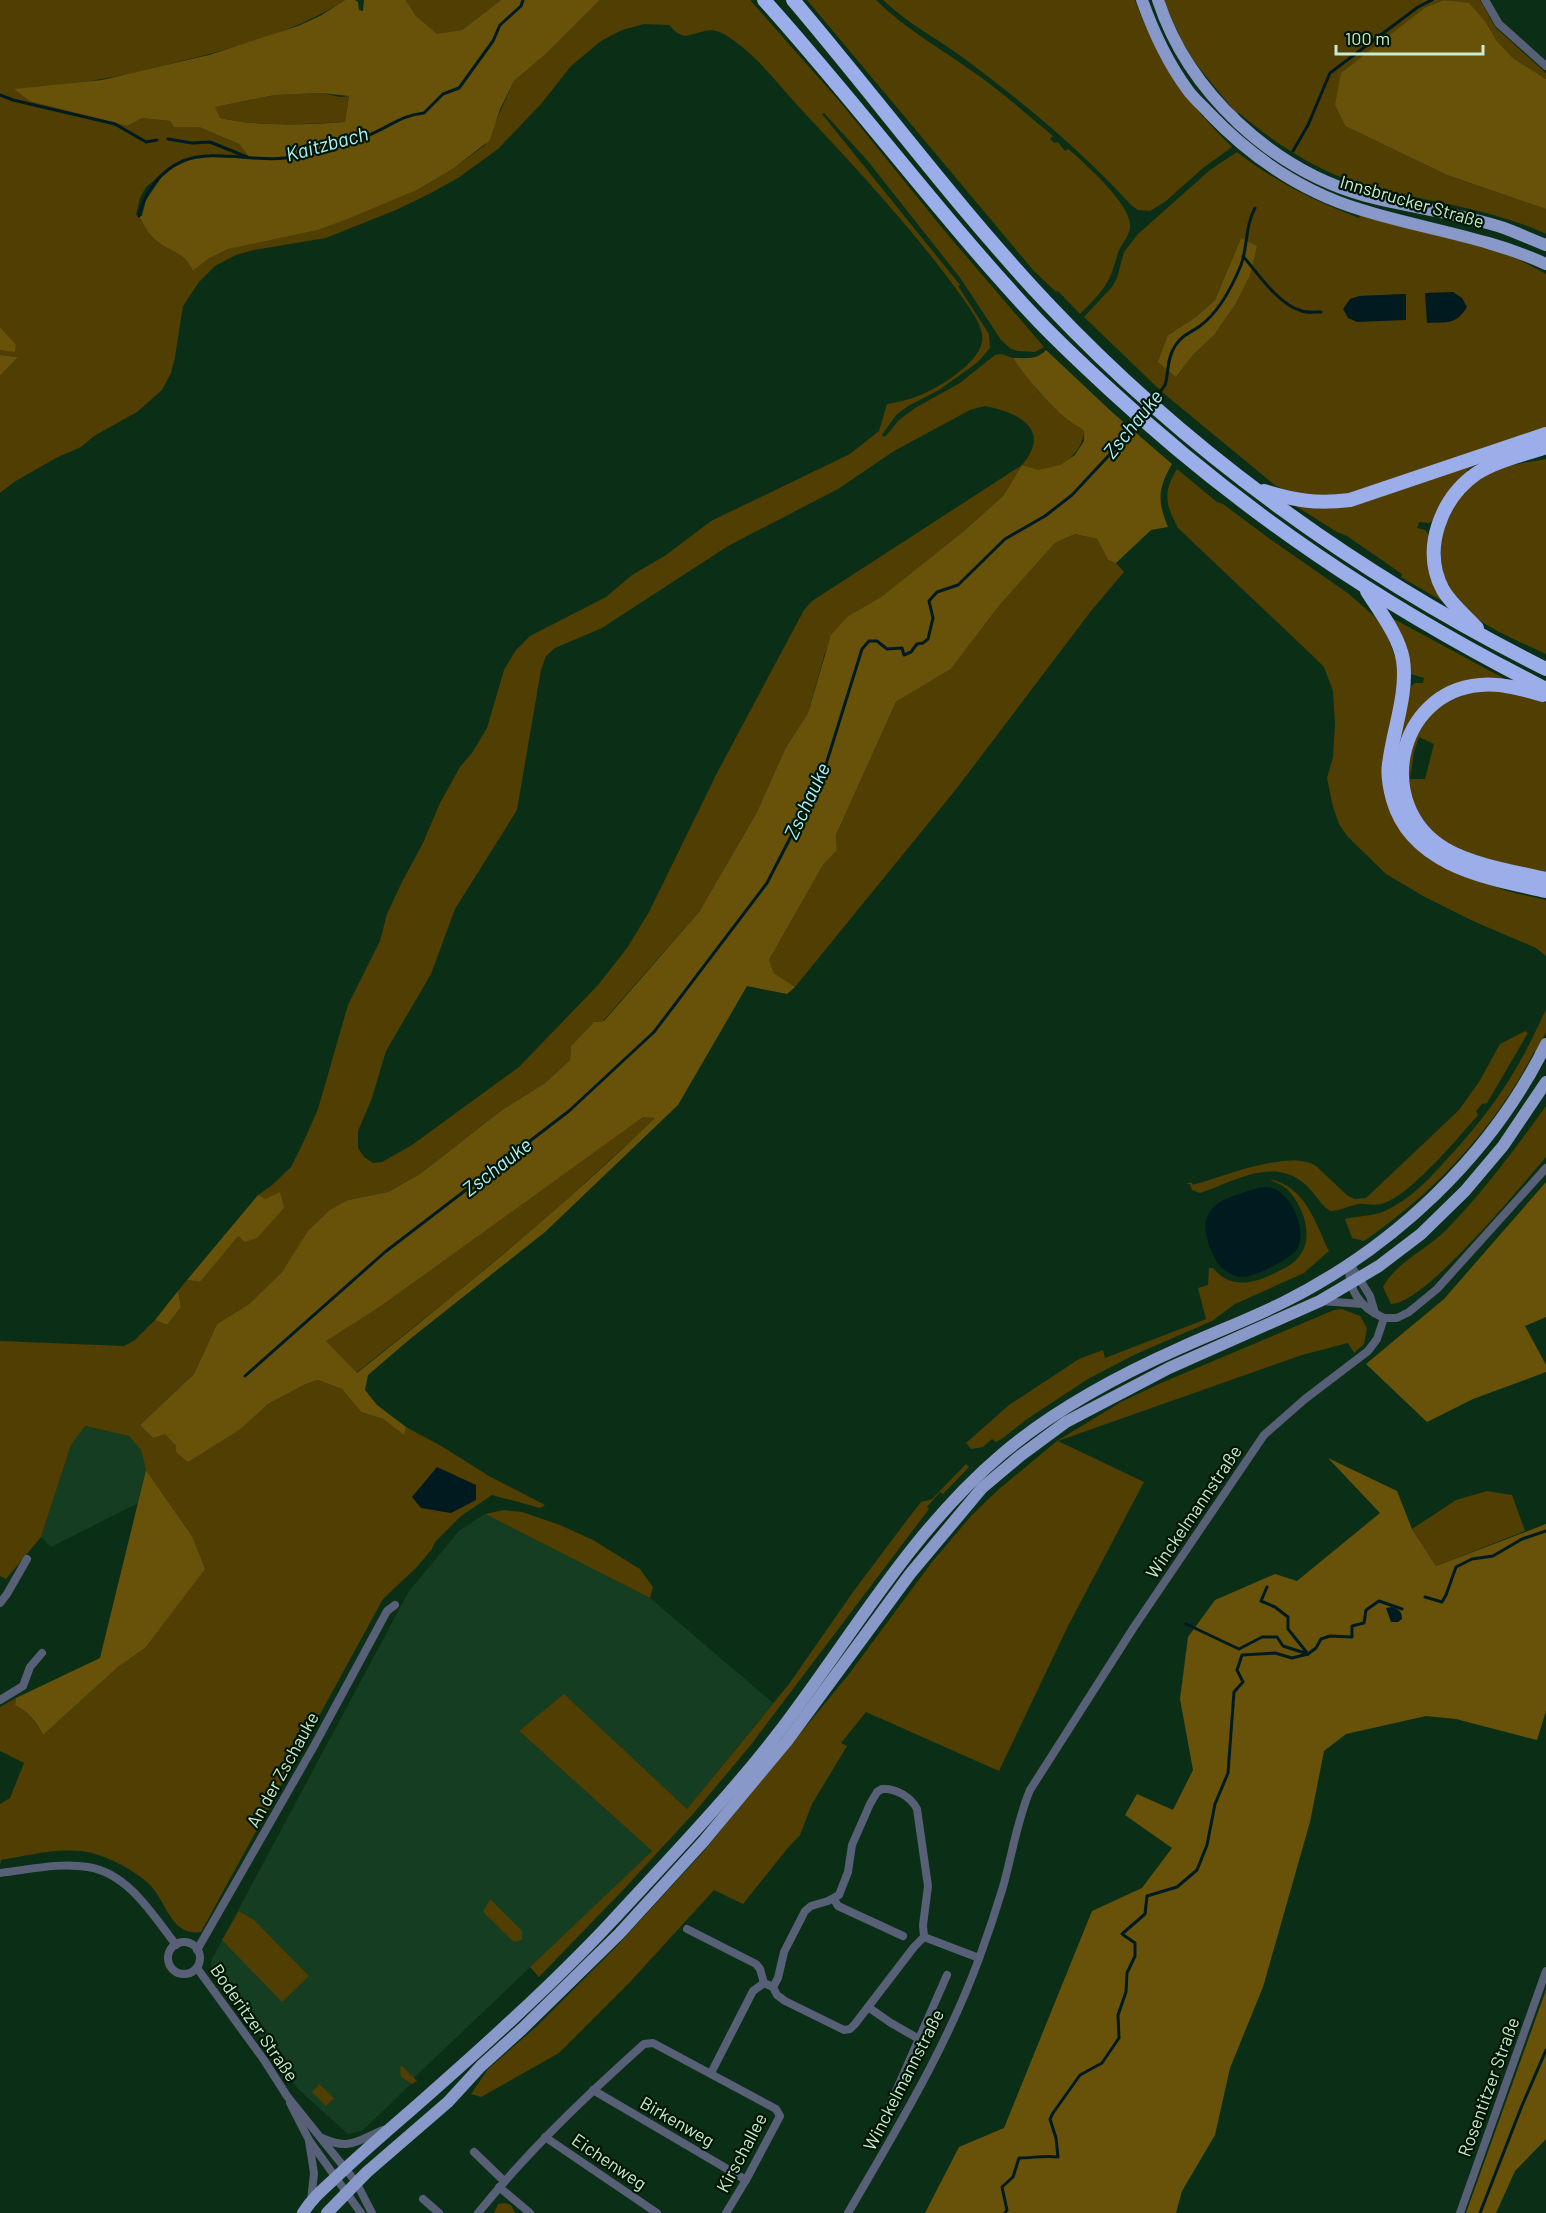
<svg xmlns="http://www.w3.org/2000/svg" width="1546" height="2213" viewBox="0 0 1546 2213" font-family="Barlow,sans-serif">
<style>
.built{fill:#153d21}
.green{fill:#503e02;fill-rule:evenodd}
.forest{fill:#68520a;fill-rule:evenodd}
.water{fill:#001b20}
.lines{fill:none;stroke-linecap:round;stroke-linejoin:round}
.stream{stroke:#001b20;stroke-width:3}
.minor{stroke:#586078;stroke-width:8}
.primary{stroke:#8898c9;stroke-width:12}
.motorway{stroke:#9baee9;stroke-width:14}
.labels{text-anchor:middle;stroke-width:4.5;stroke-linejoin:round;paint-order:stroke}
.street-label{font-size:18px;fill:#c9eacf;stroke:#001604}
.water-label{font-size:20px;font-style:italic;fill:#acf1fd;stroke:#001604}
</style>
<rect width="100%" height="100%" fill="#0b2f16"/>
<g class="built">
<path d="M84,1426l45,10 12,14 5,20 -8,33 -87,44 -10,-10 30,-93z"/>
<path d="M485,1514l165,84 123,105 -86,106 -123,-114 -45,36 133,120 -236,225 -7,10 -47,45 -14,3 -50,-45 -85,-117 -2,-5 1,-8 197,-368 50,-60z"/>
</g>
<g class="green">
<path d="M0,0h345c-52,33 -108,47 -167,62 -43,11 -87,21 -131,24l67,35 14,5 14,-8 28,3 4,6h25l40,17 11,14 -41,-2 -40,12 -23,19 -6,11 -4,17 3,1c6,12 12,23 25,30 15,9 20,8 29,25l15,-12 20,-10 191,-60 35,-21 31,-23 29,-64 33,-28 53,-53h150l91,103 107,132 96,112 -9,5 -17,-1 -7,-2 -10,-9 -40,-61 -94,-119 -43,-47 -2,1 138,171 -2,1 31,48 1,14 -12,14 -39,28 -31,16 -12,9 -14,20 3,2 14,-17 16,-12 45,-25 35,-28 7,-1 11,4 26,34 31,30 8,3 6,6c-1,23 -27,42 -48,39 -5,-1 -10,-4 -14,-5l-19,31 -38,34 -84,67 -33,19 -23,37 -17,60 -23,36 -28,63 -58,100 -96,109 -9,1 -23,24 -1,14 -25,23 -43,27 -82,64 -32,18 -40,8 -53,54 -13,18 -33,32 -32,20 -23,50 -54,51 13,13 12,-5 11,13 66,-18 26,-24 38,-20 12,-4 24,9 19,23 22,7 20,15 3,-7 37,20 46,29 56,29 -5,3 -48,-13 -31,21 -26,26 -3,7 -15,18 -34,32 -182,333c-31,5 -34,-32 -53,-49 -15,-13 -37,-25 -56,-30 -30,-7 -62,2 -91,7l-1,5v-61l10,-6 14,-35 -24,-12v-44l16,-9 -1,7c14,7 20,17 28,30l75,-68 27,-19 47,-112 -46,-66 -5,-20 -12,-14 -44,-10 -14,19 -30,92 -35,42 -6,-3v-235l124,5 11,-6 20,-20 12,5 14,-18 -3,-16 9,-11 13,2 65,-83 -7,-4 13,-9 20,-19 12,-24 15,-34 30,-104 32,-64 7,-27 16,-34 20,-37 17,-40 20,-36 12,-14 15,-25 17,-58 12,-20 14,-14 76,-39 26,-22 34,-20 45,-34 139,-67 29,-23 8,-27c10,-2 21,-4 31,-8 19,-7 60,-32 64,-54 3,-14 -12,-33 -20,-45 -47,-66 -108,-131 -163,-190 -22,-24 -44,-54 -72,-71 -19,-12 -25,-2 -43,0l-7,-3 -8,-8 -25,-1 -22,6 -21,11 -30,25 -30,38 -43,45 -40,29 -29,16 -33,16 -70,28 -72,12 -18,5 -21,11 -16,16 -16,24 -8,51 -4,16 -9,17 -25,22 -43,24 -13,11 -25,11 -42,24 -14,11v-117l18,-19 -18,-2v-5l15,1 1,-5 -16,-19zM985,406c32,6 68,23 37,59l-210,136 -8,9 -87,163 -68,139 -22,36 -29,37 -79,82 -107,78 -30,17 -9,1 -9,-6 -6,-9v-17l14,-33 14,-47 45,-77 24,-65 62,-99 24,-140 5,-14 9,-8 47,-20 126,-82 110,-57 56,-38 76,-41z"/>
<path d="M406,0h95l-39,30 -25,5 -22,-20z"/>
<path d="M807,0h69c28,28 61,46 93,69 30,20 56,44 84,67l-3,3 4,4 4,-1 7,9 3,-2 5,4c15,14 60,53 57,75 -1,9 -9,16 -12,25 -9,32 -14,37 -38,61l-22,-23 -2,1 -23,-22z"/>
<path d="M883,0h252c22,60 52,103 97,147l-29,21 -37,33 -16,10 -12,-1 -7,-5c-50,-55 -106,-101 -166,-146 -27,-20 -57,-35 -82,-59z"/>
<path d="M1163,0h281l-18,7 -91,98 10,21 102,49 99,34v25c-43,-20 -90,-28 -136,-38 -15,-4 -31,-5 -45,-10 -48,-15 -88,-41 -126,-73l-2,1 -42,-51 -13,-22z"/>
<path d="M1445,0h35l16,28 50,45v6l-33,-21 -16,-17 -12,-20 -16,-17z"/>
<path d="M321,93l19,4 9,-1 -4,26c-41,2 -84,5 -125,-4l-6,-11 61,-12z"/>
<path d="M1237,152c37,29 77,49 122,66l1,-3 141,35 45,24v156l-191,65c-28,4 -54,3 -79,-9l-114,-94 -78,-75 28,-30 5,-9 7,-26 14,-18 72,-64zM1241,238l-27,97 -21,20 -16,21 -9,-41 28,-18 19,-17zM1406,294v25l-56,-20 10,-3z"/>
<path d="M1546,459v195c-27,-13 -67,-28 -87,-51 -34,-41 -18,-100 25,-127 18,-11 41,-13 62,-17z"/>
<path d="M1479,463l-12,7 1,3 -35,48 -4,2 -10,-1 -2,6 8,2 5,6 14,64 -2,1 -41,-24 1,-3 -55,-38 -10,-4 -43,-27 28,4 14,-1z"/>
<path d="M1177,469l40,33 6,2 47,35 79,55 27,24 9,13 11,28 2,16 -1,16 -14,68 -1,16 31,70 13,12 19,11 62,23 39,9v56l-10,-8 -63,-27 -48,-24 -39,-23 -39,-38 -8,-12 -6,-17 -6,-29 6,-21 2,-32 -2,-34 -9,-24 -9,-9 -137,-130c-13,-24 -15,-36 -1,-59z"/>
<path d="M1075,534l22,5 11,21 8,3 8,9 -33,39 -134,177 -162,199 -21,-14 -5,-13 54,-95 14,-15 -1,-15 60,-133 55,-33 47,-62 57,-64z"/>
<path d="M1392,618l113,61 -25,2 -64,34 -16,78 55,68 -57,-64 -3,-33 15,-77 5,-4h8l1,-5 -13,-4z"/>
<path d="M1480,690l39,4 27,9v170l-84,-20 -29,-17 -21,-29 -7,-33 10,-40 26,-31zM1419,737l15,7 -9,35h-15l4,-27z"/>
<path d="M1546,1009v23l-9,20h-3c-39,76 -100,141 -170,189l-12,-3 -7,-19c12,-3 29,-3 40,-8 26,-12 45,-33 63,-53 45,-49 71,-88 98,-149z"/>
<path d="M1525,1031l3,2 -41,70 -5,1 -6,7 2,4c-19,22 -70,83 -97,89 -7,2 -16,-1 -23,0 -10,2 -18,7 -28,7 -12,-8 -17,-22 -29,-30 -32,-23 -69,2 -101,12l-8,-3 -2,-6h-4l5,-2 2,3c30,-8 96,-36 123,-19l32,30 7,3 11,-1 93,-88 20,-28 21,-38z"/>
<path d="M1546,1106v51c-24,28 -122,148 -155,147l-8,-17c13,-25 45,-38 64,-58 37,-38 68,-80 99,-123z"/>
<path d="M643,1116l13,2 -101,92 -102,86 -97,77 -31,-33 56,-34z"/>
<path d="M1270,1179c36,9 44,41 59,72l-25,22 -69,31 -23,17 -76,33 -48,25 -61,40 -24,19 -7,4 -4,-3 -9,8 -12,2 -5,-6 43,-38 70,-46 24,-9 2,8 101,-39 -8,-31 10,-3 1,-17h4c17,21 40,16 62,5 8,-4 17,-8 23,-15 17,-19 6,-51 -10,-68 -5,-5 -14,-8 -18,-11z"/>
<path d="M1342,1309l18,7 7,12 -3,16 -10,9 -6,-10 -46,12 -244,86 86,41 -76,144 -69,145 -133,-59 -25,31 6,3 -35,58 -12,31 -13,14 -44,55 -29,-14 -84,92 -71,71 -78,44 -10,-3 17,-25 49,-43 78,-78 88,-96 146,-178 83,-112 39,-46 28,-27 58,-48 64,-39 40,-19 173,-73z"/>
<path d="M966,1464l3,3 -26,27 -3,-2 -13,15 2,2 -179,237 -57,68 -70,76 -84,87 -9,-10 122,-116 -133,-120 45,-37 123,115 102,-125 64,-92 54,-72 14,-18 11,-3z"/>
<path d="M1487,1491l25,4 13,36 -89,35 -24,-37 44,-29z"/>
<path d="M504,1510l18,2 38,13 33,15 47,29 13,18 -3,11 -165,-84z"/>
<path d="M490,1899l32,32v9l-8,2 -31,-30z"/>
<path d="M239,1911l15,9 55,56 -27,26 -60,-62z"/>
<path d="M402,2066l15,15 -5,3 -11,-7 -1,-10z"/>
<path d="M319,2084l15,14 -8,8 -14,-14z"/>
<path d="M505,2203l6,2 4,8h-21l4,-9z"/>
</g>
<g class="forest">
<path d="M345,0h10l3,2 1,8 4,1 1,-11h42l9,15 22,19 25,-4 39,-30h99l-53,53 -33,28 -14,28 -10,31 -36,28 -35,21 -74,31 -28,10 -89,19 -20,10 -15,12c-9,-17 -14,-16 -29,-25 -13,-7 -19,-18 -25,-30h3l4,-16 15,-22 -1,-4c31,-22 54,-17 90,-16l-11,-14 -40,-17h-25l-4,-6 -28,-3 -14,8 -98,-25 -16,-12 88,-9 107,-25 89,-29 22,-10zM321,93l28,3 -4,26c-41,3 -84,5 -125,-4l-5,-11 60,-12z"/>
<path d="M1444,0l25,3 16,18 12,20 16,17 33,21v130l-99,-34 -102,-49 -10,-21 6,-32 85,-66z"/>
<path d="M1241,238l16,8 -7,29 -14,28 -22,32 -21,20 -17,22 -18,-15 10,-27 28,-18 19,-17z"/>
<path d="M0,327l16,18 -1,7 -15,-2z"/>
<path d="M1046,350l67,63 59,51c-14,24 -15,37 -4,63l-17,3 -35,33 -8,-3 -11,-21 -22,-5 -20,9 -57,64 -47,62 -55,33 -60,133 1,15 -14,15 -54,95 5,13 21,14 -8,7 -40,-8 -69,119 -133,127 -135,107 -42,36 -3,15 12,15 29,22 -2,8 -21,-16 -22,-7 -19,-23 -24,-9 -12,4 -38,20 -26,24 -54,34 -12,-10v-6l-11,-12 -12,4 -13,-13 54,-51 23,-50 32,-20 33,-32 26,-41 22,-21 18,-10 40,-8 32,-18 82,-64 43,-27 25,-23 1,-14 23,-24 10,-1 95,-109 58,-100 28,-63 23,-36 23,-78 17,-19 33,-19 84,-67 38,-34 19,-31 16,5 22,-5 15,-10 9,-14v-10c-5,-5 -11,-7 -16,-11 -20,-17 -41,-41 -55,-62 14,0 24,2 33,-8zM643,1117l12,1c-94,91 -196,174 -298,255l-31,-32 55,-35z"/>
<path d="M0,355l18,2 -18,19z"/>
<path d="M1546,1182v135l-21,9 21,39v7l-73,27 -46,23 -61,-58 78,-65z"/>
<path d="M280,1192l4,16 -27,30 -12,4 -7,-6 -38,46 -13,-2 71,-85 8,4z"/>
<path d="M178,1291l3,16 -14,18 -12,-5z"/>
<path d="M1328,1458l69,33 15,38 24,37 110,-42v187l-9,29 -81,-21 -30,-3 -80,18 -22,17 -14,71 -47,165 -33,81 -15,67 -33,56 -6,22h-251l34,-66 45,-19 88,-217 50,-23 30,-40 -47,-33 12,-21 36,16 20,-40 -13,-71 8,-62 27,-37 60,-26 22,7 83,-68z"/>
<path d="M146,1470l46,66 13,33 -60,79 -27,19 -75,68c-7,-13 -14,-23 -28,-30l1,-7 84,-40z"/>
<path d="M1546,1990v149l-31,32 -19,42h-30z"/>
</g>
<g class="water">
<path d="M1453,292l9,6 5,9c-11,18 -20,15 -40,16l-2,-30z"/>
<path d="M1406,294v26l-49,2 -9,-4 -5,-9 7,-10 10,-3z"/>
<path d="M1261,1187c6,0 12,0 17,4 16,10 28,39 20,57 -6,10 -44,30 -56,29 -4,0 -9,-2 -13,-4 -11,-6 -14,-14 -19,-25 -17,-45 17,-50 51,-61z"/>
<path d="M437,1467l39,18v15l-25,13 -30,-5 -9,-11z"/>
<path d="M1392,1607c7,3 10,4 10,12l-4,3h-7l-5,-14z"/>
</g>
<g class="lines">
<g class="stream">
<path d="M0,95l13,5 102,24 31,18 11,-2"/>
<path d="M168,139l24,4 18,-1 37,15"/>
<path d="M1293,151l15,-26 22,-52 88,-66 14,-7"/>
<path d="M139,216c6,-25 21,-45 44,-55 29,-12 71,1 102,-3 22,-4 64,-13 84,-23 20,-8 33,-20 55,-22l19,-19 16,-6 34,-47 7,-16 21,-19 2,-6"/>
<path d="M1243,256c14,17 37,50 59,55 5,2 13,1 19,1"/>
<path d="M1153,400c4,-4 9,-10 12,-15 4,-11 1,-25 10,-39 7,-11 15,-13 25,-20 19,-14 32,-39 41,-61 7,-19 4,-39 14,-57"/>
<path d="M245,1376l140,-124 184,-141 85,-79 113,-149 56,-109 39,-125 7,-8h8l10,8 15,-1 2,7 7,-3 6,-8 6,-1 5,-4 5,-21 -4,-17 8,-9 21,-7 47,-46 40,-23 27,-21 54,-58 13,-17"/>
<path d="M1267,1587l-6,14 14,6 13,10v12l20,25 8,-6 5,-9 9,-3 22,1v-11l12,-3 2,-13 13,-9 23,8"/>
<path d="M1425,1597l17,5 4,-7 10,-28 16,-8 21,-3 29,-17 24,-8"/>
<path d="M1186,1624l53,25 23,-12h15l6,9 25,8"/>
<path d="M1005,2213l2,-3 -5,-23 11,-10 6,-19c14,0 25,-3 39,-1l-2,-19 -6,-19 3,-6 27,-38 22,-12 17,-25 -1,-23 8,-23 1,-19 8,-17v-13l-13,-9 23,-20 2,-18 30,-9 20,-17 10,-25 8,-41 13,-31 6,-81 9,-10 -6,-12 5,-15 33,-2 17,5 16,-4"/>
<path d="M1480,2213l41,-105 25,-58"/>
</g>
<g class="minor">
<path d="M1485,0l14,24 47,42"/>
<path d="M1349,1263c-1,27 10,44 35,55h13l12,-6 28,-23 109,-121"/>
<path d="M1350,1264l20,32 5,17"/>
<path d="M1321,1301l41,3"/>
<path d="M0,1603l7,-9 20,-35"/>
<path d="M0,1700l23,-14 7,-19 12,-14"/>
<path d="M882,1789c14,-1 29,8 35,20l11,77 -5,39 1,12 -10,10 -59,77 -5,5 -6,1 -59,-29 -8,-6 -4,-8 5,-9 6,-26 21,-41 6,-5 17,-5 11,-6 9,-23 4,-27 18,-41 7,-12z"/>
<path d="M0,1873c28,-3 59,-11 88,-6 40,6 65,48 88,78"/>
<path d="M834,1899l4,7 65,30"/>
<path d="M687,1929l69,35 4,5 4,14 9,4"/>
<path d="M924,1937l55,21"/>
<circle cx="184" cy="1958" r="16"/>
<path d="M197,1950l117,-204 73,-135 8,-6"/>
<path d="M197,1968l67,92 23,36 69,86 16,31"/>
<path d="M868,2007l23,16 28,16"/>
<path d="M711,2073l42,-82 11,-8"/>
<path d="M593,2090l153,90"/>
<path d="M290,2103l19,37 52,73"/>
<path d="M889,2107l58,-132"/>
<path d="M545,2137l112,76"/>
<path d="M322,2138c28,13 36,2 61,-8"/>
<path d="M309,2141l5,32 -3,28"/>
<path d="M474,2152l30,29"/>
<path d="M499,2187l31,26"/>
<path d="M423,2199l16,14"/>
<path d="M478,2213c50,-62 107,-116 166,-169l9,-1 123,66 4,7 -34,64 -20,33"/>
<path d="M848,2213c48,-83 99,-166 132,-257 8,-22 16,-46 23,-69 9,-32 14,-66 27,-97l104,-163 130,-192 41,-36 63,-48 9,-12 7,-21"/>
<path d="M1460,2213l86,-242"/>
</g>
<g class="primary">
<path d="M1142,0c11,31 26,63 45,89 6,9 15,16 22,24 43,45 93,79 153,97 61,19 125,27 184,54"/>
<path d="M1158,0c30,92 114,170 208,196 45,12 93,17 138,32 14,5 28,12 42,17"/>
<path d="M303,2213c8,-13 18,-22 29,-32 27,-26 55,-50 84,-75 67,-59 135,-120 196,-185 57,-62 116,-123 167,-189 72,-94 131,-200 223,-278 53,-45 115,-78 178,-106 35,-16 70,-29 104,-46 110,-55 208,-147 262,-258"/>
<path d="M327,2213l40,-41 81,-70 33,-36 41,-37 97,-95 84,-92 84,-101 123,-167 72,-86 38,-32 46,-34 103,-54 151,-67 59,-35 42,-32 44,-43 38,-45 43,-64"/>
</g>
<g class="motorway">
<path d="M764,0c92,102 174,213 268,314 24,26 50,50 76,74 135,125 274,218 438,301"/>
<path d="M793,0c85,100 163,206 253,302 142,151 314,274 500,367"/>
<path d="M1264,491c32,10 53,13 86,9l196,-66"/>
<path d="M1367,591c13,21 32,45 36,69 5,34 -10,70 -14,104 -2,12 1,25 4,36 19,66 95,78 153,91"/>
<path d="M1477,628c-11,-12 -26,-24 -34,-38 -22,-41 -2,-92 34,-117 21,-13 46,-18 69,-26"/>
<path d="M1543,695c-20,-6 -42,-12 -63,-10 -84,7 -107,122 -35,164 27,16 70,23 101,30"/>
</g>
</g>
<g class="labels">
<g class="street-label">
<text transform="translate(1412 202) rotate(16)" y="6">Innsbrucker Straße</text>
<text transform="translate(1194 1512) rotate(-56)" y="6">Winckelmannstraße</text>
<text transform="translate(283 1770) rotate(-61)" y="6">An der Zschauke</text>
<text transform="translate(254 2023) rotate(55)" y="6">Boderitzer Straße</text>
<text transform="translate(904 2080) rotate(-63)" y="6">Winckelmannstraße</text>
<text transform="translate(1489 2087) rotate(-70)" y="6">Rosentitzer Straße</text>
<text transform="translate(677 2122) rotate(30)" y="6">Birkenweg</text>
<text transform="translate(742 2153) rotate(-62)" y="6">Kirschallee</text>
<text transform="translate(609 2162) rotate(34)" y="6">Eichenweg</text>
</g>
<g class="water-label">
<text transform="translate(327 144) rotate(-15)" y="7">Kaitzbach</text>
<text transform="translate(1133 424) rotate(-51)" y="7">Zschauke</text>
<text transform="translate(807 801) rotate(-65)" y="7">Zschauke</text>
<text transform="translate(497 1167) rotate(-38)" y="7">Zschauke</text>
</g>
</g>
<path d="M1336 45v9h147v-9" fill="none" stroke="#c9eacf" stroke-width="3"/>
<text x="1345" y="45" font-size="18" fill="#c9eacf" stroke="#001604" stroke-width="4.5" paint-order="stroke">100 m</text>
</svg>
